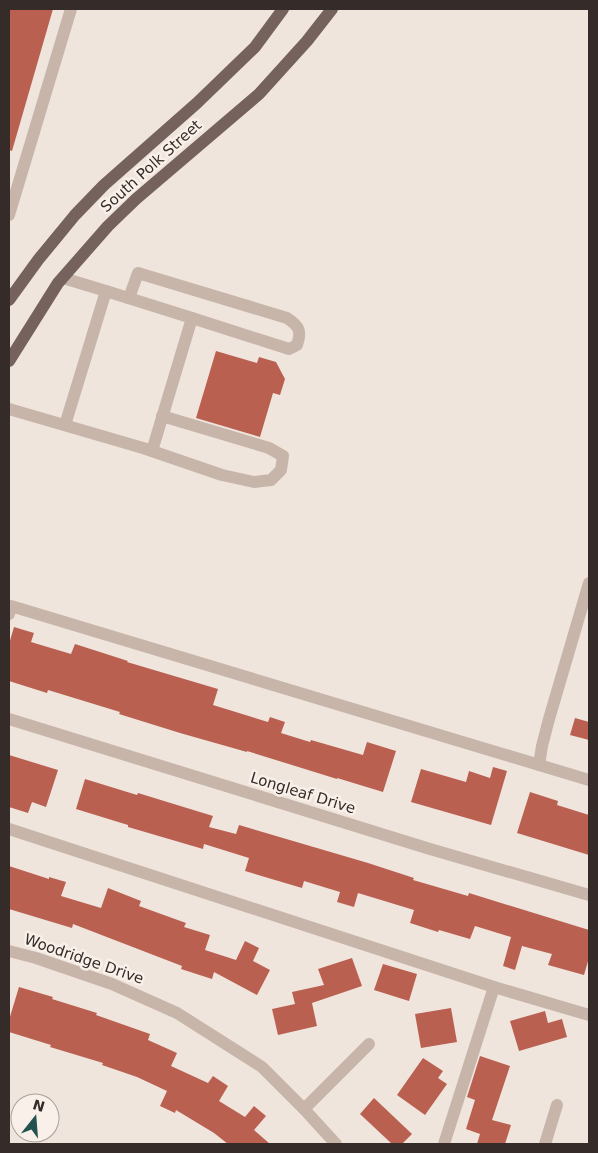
<svg xmlns="http://www.w3.org/2000/svg" width="598" height="1153" viewBox="0 0 598 1153" font-family="'DejaVu Sans',sans-serif">
<style>
.building{fill:#ba6051}
.lines{fill:none;stroke-linecap:round;stroke-linejoin:round}
.minor{stroke:#c7b5aa;stroke-width:12}
.major{stroke:#75625c;stroke-width:12}
.labels{text-anchor:middle;stroke-width:5;stroke-linejoin:round;paint-order:stroke}
.street-label{font-size:15px;fill:#352c29;stroke:#f8f0e9}
</style>
<rect width="100%" height="100%" fill="#f0e5dd"/>
<g class="building">
<path d="M9,9h44l-41,142 -3,-1z"/>
<path d="M216,351l41,12 2,-6 17,5 9,17 -5,16 -7,-2 -13,44 -64,-19z"/>
<path d="M14,627l20,6 -3,9 40,12 4,-10 53,17 -1,1 91,27 -5,16 55,17 2,-5 15,5 -4,11 29,9 1,-2 52,15 4,-13 29,9 -13,41 -46,-14v1l-90,-28v1l-67,-19 -61,-19 1,-2 -72,-22 -1,3 -38,-12v-37z"/>
<path d="M575,718l14,4v18l-19,-5z"/>
<path d="M9,755l49,15 -12,37 -14,-5 -4,11 -19,-6z"/>
<path d="M493,767l14,4 -16,54 -80,-23 10,-33 45,13 3,-11 21,7z"/>
<path d="M85,779l52,16 1,-2 75,23 -4,11 27,7 3,-9 129,38 46,15 -1,2 55,16 1,-3 120,37v28l-5,17 -36,-10 4,-11 -30,-8 -7,24 -12,-4 8,-29 -36,-11 -5,13 -31,-9 -1,2 -28,-9 4,-13 -56,-17 -4,14 -17,-5 3,-10 -36,-11 -2,7 -57,-17 4,-13 -45,-14 -1,5 -75,-22v-2l-52,-16z"/>
<path d="M530,792l28,9 -1,4 32,10v40l-72,-22z"/>
<path d="M9,866l40,13v-2l17,5 -5,14 40,12 7,-20 33,13 -2,5 47,17 -2,4 26,8 -5,15 31,10 9,-19 14,7 -6,13 17,9 -13,25 -43,-23 -2,7 -31,-10 1,-3 -109,-42 -1,4 -63,-19z"/>
<path d="M352,958l10,28 -50,17 5,23 -39,9 -6,-26 23,-5 -3,-12 32,-7 -6,-16z"/>
<path d="M383,964l34,10 -8,27 -35,-11z"/>
<path d="M19,987l34,10 -1,2 45,14 -1,2 54,19 -2,6 29,13 -6,13 37,17 5,-7 15,10 -9,15 26,16 9,-11 12,10 -12,14 16,14h-42l-14,-11 -38,-23 -1,3 -15,-7 7,-15 -30,-14 -35,-12 1,-2 -53,-16 1,-2 -42,-13v-12z"/>
<path d="M451,1008l6,34 -36,6 -6,-34z"/>
<path d="M545,1011l3,12 14,-4 5,18 -48,14 -9,-30z"/>
<path d="M480,1056l30,10 -18,54 19,5 -6,19h-28l3,-10 -14,-5 9,-29 -8,-3z"/>
<path d="M423,1058l20,13 -5,7 9,6 -22,31 -28,-20z"/>
<path d="M374,1098l38,36 -10,10h-10l-32,-30z"/>
</g>
<g class="lines">
<g class="minor">
<path d="M9,215l62,-206"/>
<path d="M63,278l43,13 -41,134"/>
<path d="M106,291l86,27 -40,133"/>
<path d="M129,298l9,-25 149,45c12,8 15,13 10,27l-8,4 -97,-31"/>
<path d="M9,409l134,39 79,27 32,7 17,-2 10,-10 2,-14 -14,-8 -107,-32"/>
<path d="M9,614l2,-8 578,174"/>
<path d="M9,719l421,130 159,46"/>
<path d="M539,765l3,-19 7,-27 40,-136"/>
<path d="M9,829l485,158 95,28"/>
<path d="M9,951l27,7 76,26 65,29 85,54 42,42 32,35"/>
<path d="M304,1109l65,-65"/>
<path d="M444,1144l50,-157"/>
<path d="M545,1144l12,-39"/>
</g>
<g class="major">
<path d="M9,300l29,-40 37,-45 29,-30 93,-82 58,-56 28,-38"/>
<path d="M9,361l49,-78 50,-57 28,-27 123,-105 48,-53 25,-32"/>
</g>
</g>
<g class="labels">
<g class="street-label">
<text transform="translate(151 166) rotate(-42)" y="5">South Polk Street</text>
<text transform="translate(303 793) rotate(17)" y="5">Longleaf Drive</text>
<text transform="translate(84 959) rotate(19)" y="5">Woodridge Drive</text>
</g>
</g>
<rect width="598" height="1153" fill="none" stroke="#352c29" stroke-width="20"/>
<g transform="translate(35 1118) rotate(17)"><circle r="24" fill="#f8f0e9" stroke="#aaa29c"/>
<path d="M0-4L9 19L0 12L-9 19Z" fill="#235251"/>
<text y="-8" font-size="14" font-weight="bold" text-anchor="middle" fill="#352c29">N</text>
</g>
</svg>
